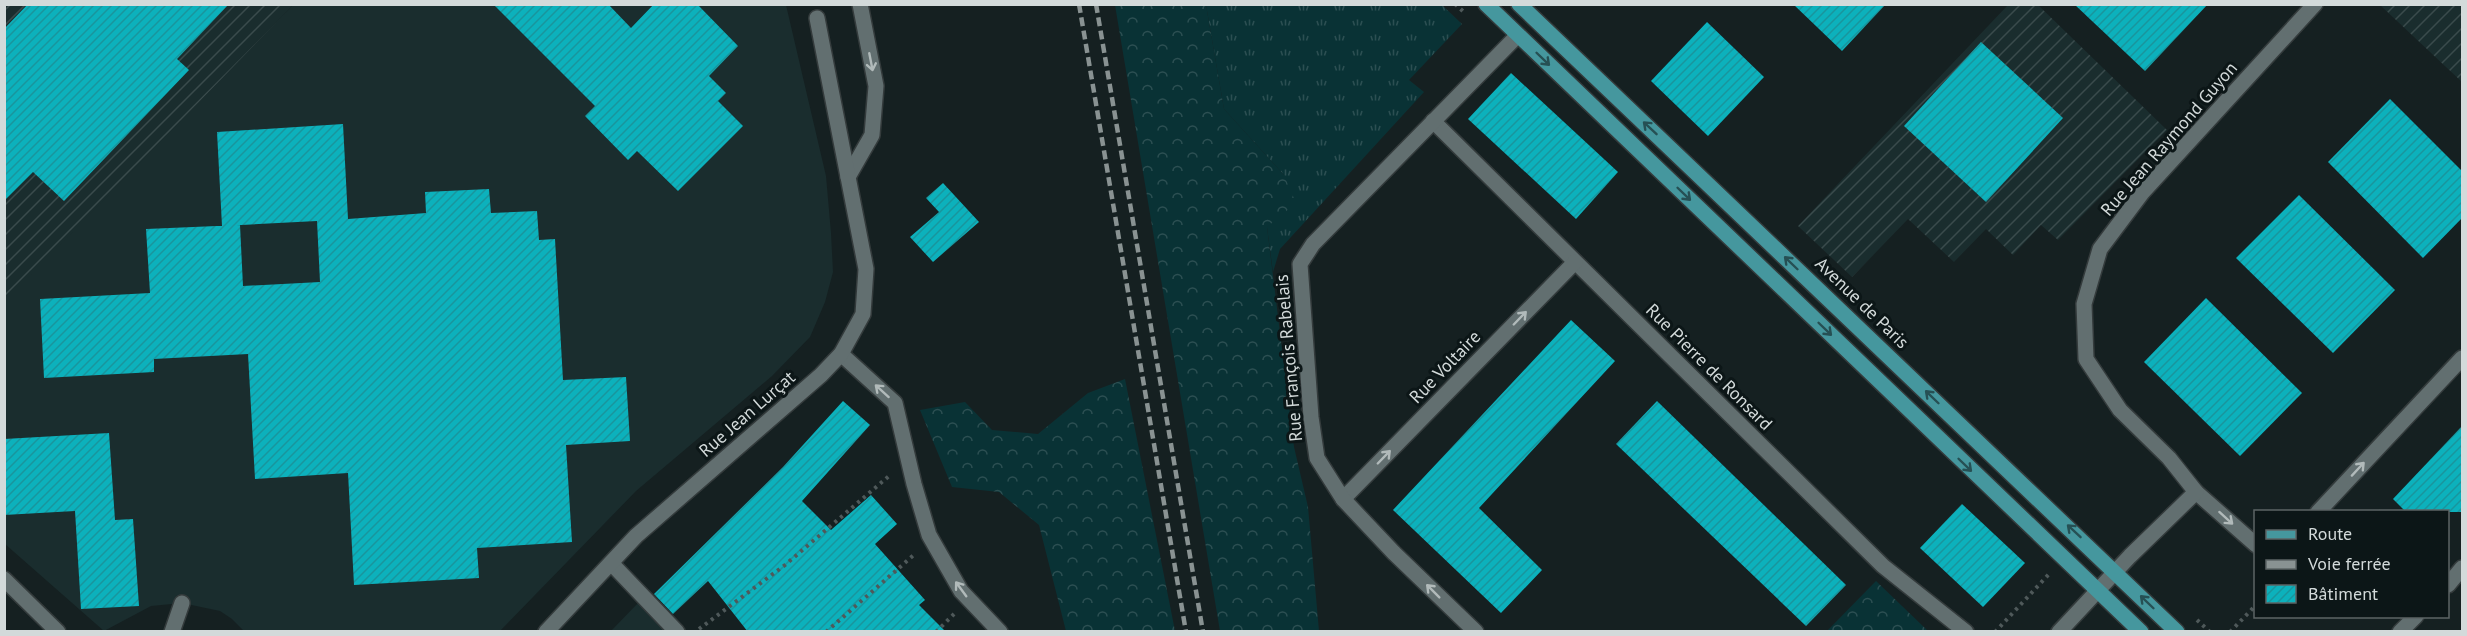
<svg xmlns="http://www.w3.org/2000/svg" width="2467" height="636" viewBox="0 0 2467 636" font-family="'PT Sans',sans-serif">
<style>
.built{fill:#1a2d2e}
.industrial{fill:url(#industrial-furrows)}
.grass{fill:url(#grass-tufts)}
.forest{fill:url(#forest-crowns)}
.building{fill:url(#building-hatch)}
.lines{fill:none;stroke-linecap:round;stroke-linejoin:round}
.minor-casing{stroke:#343b3c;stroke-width:18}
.major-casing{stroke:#343b3c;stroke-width:18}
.path{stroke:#4f595a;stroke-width:4;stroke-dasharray:3 4.5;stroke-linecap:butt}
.minor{stroke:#626f70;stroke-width:15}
.major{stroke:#45979e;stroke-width:15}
.rail{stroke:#899292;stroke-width:4.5;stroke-dasharray:9 4.5;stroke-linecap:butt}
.oneway{stroke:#265054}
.oneway2{stroke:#b1baba}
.labels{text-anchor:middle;stroke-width:6;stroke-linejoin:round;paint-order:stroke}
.street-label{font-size:18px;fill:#d3dada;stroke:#0c1617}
</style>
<defs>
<pattern id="industrial-furrows" width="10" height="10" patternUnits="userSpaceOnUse" patternTransform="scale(1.5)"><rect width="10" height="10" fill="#1a2d2e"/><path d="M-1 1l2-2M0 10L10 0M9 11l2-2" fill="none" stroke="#3a4b4c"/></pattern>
<pattern id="grass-tufts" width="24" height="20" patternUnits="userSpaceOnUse" patternTransform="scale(1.5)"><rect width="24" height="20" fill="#093235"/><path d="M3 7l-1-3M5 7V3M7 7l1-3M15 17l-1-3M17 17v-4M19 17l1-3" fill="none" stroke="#2c4f52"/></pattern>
<pattern id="forest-crowns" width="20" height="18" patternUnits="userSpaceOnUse" patternTransform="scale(1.5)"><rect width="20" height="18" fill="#093235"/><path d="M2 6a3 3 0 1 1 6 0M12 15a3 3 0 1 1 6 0" fill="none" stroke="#2c4f52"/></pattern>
<pattern id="building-hatch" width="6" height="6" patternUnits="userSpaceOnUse" patternTransform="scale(1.5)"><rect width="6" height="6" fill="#0cb1bc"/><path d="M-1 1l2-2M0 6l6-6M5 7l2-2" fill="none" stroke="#19959d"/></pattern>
</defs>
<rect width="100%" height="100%" fill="#152021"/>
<g class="built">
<path d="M293,5h493l40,171 5,57 2,39 -8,30 -15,35 -38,39 -136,115 -136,140h-256l-12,-12 -12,-8 -38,-8 -31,3 -47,25 -99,-87 -1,-242z"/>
<path d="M641,600l31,32h-62z"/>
</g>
<g class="industrial">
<path d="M5,5h288l-288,297z"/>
<path d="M2008,5h30l129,125 -109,110 -17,-15 -28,30 -27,-26 -32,33 -46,-43 -56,58 -54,-51z"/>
<path d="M2380,5h82v77z"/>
</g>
<path class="grass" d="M1206,5h236l20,19 -53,56 15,12 -144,157 -7,23 -6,-45 17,-52 -60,-66z"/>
<g class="forest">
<path d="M1115,5h91l18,104 60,66 12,28 -29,24 27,220 14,60 11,124h-99z"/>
<path d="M1125,379l50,252h-109l-27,-106 -40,-33 -47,-5 -32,-77 45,-8 27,28 46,4 50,-41z"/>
<path d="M1876,581l52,50h-101z"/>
</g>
<g class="building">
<path d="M28,4h201l-52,55 12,11 -125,131 -31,-29 -29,29v-172z"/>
<path d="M493,4h115l23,24 23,-24h43l41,42 -29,30 17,17 -8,8 25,25 -65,65 -41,-40 -9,9 -43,-44 10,-10z"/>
<path d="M1793,4h93l-44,47z"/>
<path d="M2074,4h134l-63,67z"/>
<path d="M1707,22l57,55 -56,59 -57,-55z"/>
<path d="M1981,42l82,76 -77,84 -82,-76z"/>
<path d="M1511,73l107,99 -42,47 -108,-100z"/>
<path d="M2390,99l73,73v45l-40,41 -95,-96z"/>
<path d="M343,124l5,95 78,-6 -1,-21 64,-3 2,24 46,-2 2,29 16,-1 8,141 63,-3 4,64 -64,4 6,97 -95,6 2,30 -125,7 -6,-112 -93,6 -7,-125 -94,5v13l-110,6 -4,-79 110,-6 -4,-64 94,-4 3,61 77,-4 -3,-61 -95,5 -5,-94z"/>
<path d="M943,183l36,39 -46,40 -23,-25 29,-25 -13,-14z"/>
<path d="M2299,195l96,95 -62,63 -97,-95z"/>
<path d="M2206,298l96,95 -62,63 -96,-94z"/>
<path d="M1571,320l44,41 -136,147 63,62 -41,43 -108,-103z"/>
<path d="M843,401l27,24 -68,76 29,29 40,-35 26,29 -22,20 50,56 -6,5 27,27h-198l-40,-51 -35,33 -19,-20 129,-127z"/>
<path d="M1657,401l189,184 -40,41 -190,-182z"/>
<path d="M2463,425v87h-57l-13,-13z"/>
<path d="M109,433l6,87 18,-1 6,87 -58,3 -6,-98 -71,4v-76z"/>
<path d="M1962,504l63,59 -42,44 -63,-59z"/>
</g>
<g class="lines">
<defs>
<g id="minor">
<path d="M1433,121l450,445 83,66"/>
<path d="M848,177l24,-42 4,-49 -16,-82"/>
<path d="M841,354l54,49 19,81 15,51 32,56 39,41"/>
<path d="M2196,492l60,53"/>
<path d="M1343,499l232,-237"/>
<path d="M2318,512l144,-154"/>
<path d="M612,564l65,68"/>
<path d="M4,579l54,53"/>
<path d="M2448,585l14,-17"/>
<path d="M172,632l10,-29"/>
<path d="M546,632l90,-96 185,-161 20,-21 22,-40 3,-45 -49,-251"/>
<path d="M1476,632l-82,-79 -51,-54 -26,-41 -6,-41 -11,-153 13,-20 205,-209"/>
<path d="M2059,632l71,-76 66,-64 -27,-34 -49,-48 -34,-51 -2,-55 16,-55 42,-56 173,-189"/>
<path d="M2400,632l16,-16"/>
</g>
<g id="major">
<path d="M1486,4l655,628"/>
<path d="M1519,4l658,628"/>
</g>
</defs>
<use href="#minor" class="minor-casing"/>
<use href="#major" class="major-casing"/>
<g class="path">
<path d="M1455,4l11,10"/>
<path d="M2378,511l1,1"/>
<path d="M2197,620l13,12"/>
<path d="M699,629l86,-64 104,-89"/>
<path d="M826,632l90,-79"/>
<path d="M936,632l19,-19"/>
<path d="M1995,632l55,-59"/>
<path d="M2230,632l26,-27"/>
</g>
<use href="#minor" class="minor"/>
<use href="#major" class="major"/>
<g class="rail">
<path d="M1079,4l107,628"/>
<path d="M1096,4l107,628"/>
</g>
</g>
<defs><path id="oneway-shaft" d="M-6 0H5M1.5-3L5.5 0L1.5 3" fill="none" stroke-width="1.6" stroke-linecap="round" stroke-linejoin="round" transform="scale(1.5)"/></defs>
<g class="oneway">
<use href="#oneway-shaft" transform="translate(1543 59) rotate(44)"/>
<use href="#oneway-shaft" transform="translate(1650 128) rotate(-137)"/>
<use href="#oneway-shaft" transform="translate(1684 194) rotate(44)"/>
<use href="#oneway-shaft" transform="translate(1791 263) rotate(-136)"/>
<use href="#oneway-shaft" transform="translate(1825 329) rotate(44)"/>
<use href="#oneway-shaft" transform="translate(1932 397) rotate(-136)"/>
<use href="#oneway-shaft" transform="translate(1965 465) rotate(44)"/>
<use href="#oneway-shaft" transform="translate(2074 531) rotate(-137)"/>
<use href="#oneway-shaft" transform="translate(2147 602) rotate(-136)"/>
</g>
<g class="oneway2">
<use href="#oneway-shaft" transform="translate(871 62) rotate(79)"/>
<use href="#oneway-shaft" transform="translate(1520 318) rotate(-46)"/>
<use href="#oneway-shaft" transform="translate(882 391) rotate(-138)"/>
<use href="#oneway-shaft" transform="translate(1384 457) rotate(-46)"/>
<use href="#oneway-shaft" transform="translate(2358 469) rotate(-47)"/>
<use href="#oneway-shaft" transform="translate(2226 518) rotate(42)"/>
<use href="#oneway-shaft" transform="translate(961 589) rotate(-126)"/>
<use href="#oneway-shaft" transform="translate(1433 591) rotate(-135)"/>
</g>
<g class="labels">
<g class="street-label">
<text transform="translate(2169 139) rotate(-49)" y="6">Rue Jean Raymond Guyon</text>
<text transform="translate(1862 303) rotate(44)" y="6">Avenue de Paris</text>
<text transform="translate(1289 358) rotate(-95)" y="6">Rue François Rabelais</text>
<text transform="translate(1445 367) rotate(-46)" y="6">Rue Voltaire</text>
<text transform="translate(1709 367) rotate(45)" y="6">Rue Pierre de Ronsard</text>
<text transform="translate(747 414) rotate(-41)" y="6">Rue Jean Lurçat</text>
</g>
</g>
<rect width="2467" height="636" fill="none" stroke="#d3dada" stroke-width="12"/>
<rect x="2254" y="510" width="195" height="108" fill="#0c1617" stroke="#5c6465" stroke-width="1.5"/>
<rect x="2266" y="530" width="30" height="9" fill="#45979e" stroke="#5c6465" stroke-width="1.5"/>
<text x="2308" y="540" font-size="18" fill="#d3dada">Route</text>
<rect x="2266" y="560" width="30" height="9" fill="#899292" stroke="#5c6465" stroke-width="1.5"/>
<text x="2308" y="570" font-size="18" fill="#d3dada">Voie ferrée</text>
<rect x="2266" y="585" width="30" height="18" fill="url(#building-hatch)" stroke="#5c6465" stroke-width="1.5"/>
<text x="2308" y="600" font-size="18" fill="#d3dada">Bâtiment</text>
</svg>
